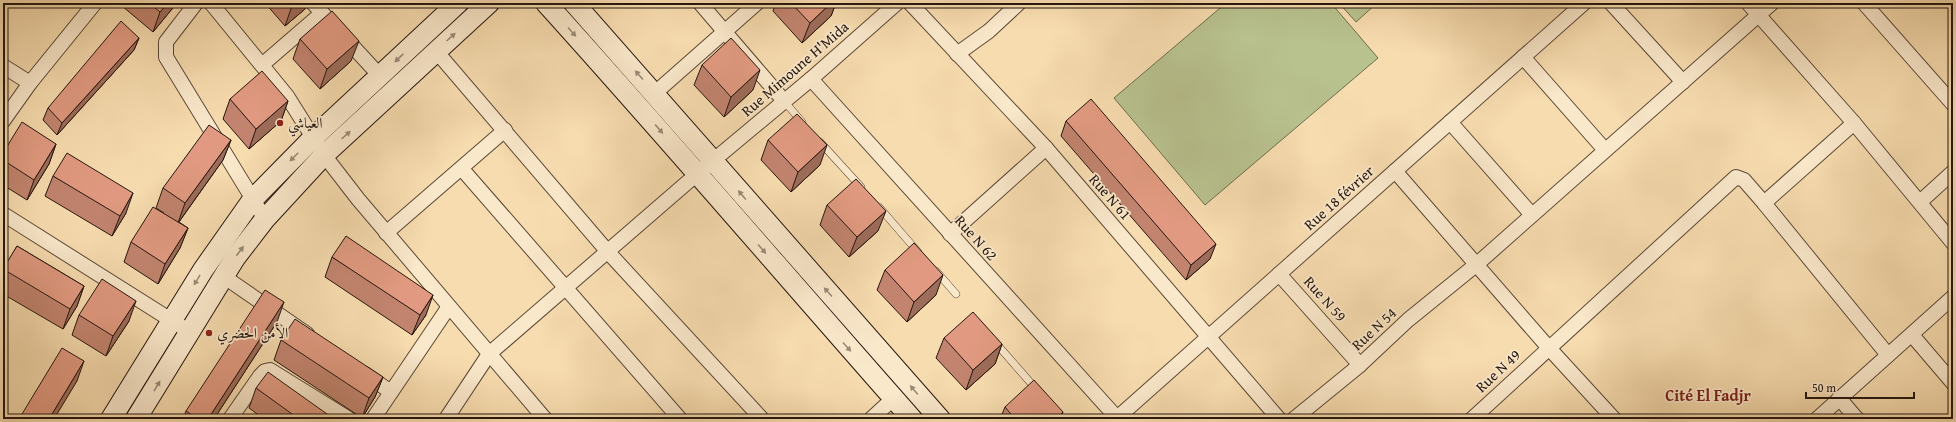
<svg xmlns="http://www.w3.org/2000/svg" width="1956" height="422" viewBox="0 0 1956 422" font-family="'Gentium Book Plus',Amiri,serif">
<style>
.green{fill:#b8c28f;stroke:#6e6c4e}
.lines{fill:none;stroke-linecap:round;stroke-linejoin:round}
.lane-casing{stroke:#5a4836;stroke-width:8}
.street-casing{stroke:#5a4836;stroke-width:16}
.secondary-casing{stroke:#25160e;stroke-width:22}
.lane{stroke:#fae8cb;stroke-width:7}
.street{stroke:#fae8cb;stroke-width:14}
.secondary{stroke:#fae8cb;stroke-width:20}
.wall{fill:#c2846f;stroke:#25160e}
.shaded-wall{fill:#9e6c5a;stroke:#25160e}
.building{fill:#e19a81;stroke:#25160e}
.oneway{fill:#9a8a76}
.poi-dot{fill:#8f2418;stroke:#fae8cb;stroke-width:1.5}
.labels{text-anchor:middle;stroke-width:3.5;stroke-linejoin:round;paint-order:stroke}
.street-label{font-size:15px;fill:#25160e;stroke:#fae8cb}
.poi-label{font-size:15px;fill:#25160e;stroke:#fae8cb;text-anchor:start}
.neighbourhood-label{font-size:16px;font-weight:bold;fill:#7a1f14;stroke:#fae8cb}
</style>
<rect width="100%" height="100%" fill="#f7dcaf"/>
<filter id="stains"><feTurbulence type="fractalNoise" baseFrequency=".005" numOctaves="4"/><feColorMatrix values="0 0 0 0 .2 0 0 0 0 .09 0 0 0 0 .02 0 0 0 .5 -.17"/></filter>
<radialGradient id="worn" r=".72"><stop offset=".6" stop-color="#630" stop-opacity="0"/><stop offset="1" stop-color="#630" stop-opacity=".3"/></radialGradient>
<g class="green">
<path d="M1226,3h105l47,55 -173,147 -91,-107z"/>
<path d="M1339,3h38l-21,19z"/>
</g>
<g class="lines">
<defs>
<g id="lane">
<path d="M784,101l18,21"/>
<path d="M820,142l41,45"/>
<path d="M879,207l39,45"/>
<path d="M936,271l20,23"/>
<path d="M994,341l43,49"/>
</g>
<g id="street">
<path d="M196,3l-30,39v15l99,162"/>
<path d="M211,3l76,93 37,59 34,44 187,220"/>
<path d="M313,3l67,73"/>
<path d="M700,3l84,98"/>
<path d="M910,3l136,145 233,271"/>
<path d="M1611,3l72,79"/>
<path d="M1748,3l106,120 99,120"/>
<path d="M1864,3l89,101"/>
<path d="M436,51l172,201 154,167"/>
<path d="M957,54l32,-23 30,-28"/>
<path d="M1523,57l82,93"/>
<path d="M263,64l59,-51"/>
<path d="M3,66l27,17"/>
<path d="M811,79l307,340"/>
<path d="M655,93l102,-90"/>
<path d="M3,121l27,-38 65,-80"/>
<path d="M1450,122l82,93"/>
<path d="M462,169l218,250"/>
<path d="M1395,171l153,176 66,72"/>
<path d="M1920,202l33,-30"/>
<path d="M1764,203l90,-80"/>
<path d="M3,214l187,118"/>
<path d="M386,233l119,-103"/>
<path d="M950,234l96,-86"/>
<path d="M1279,274l81,91"/>
<path d="M223,276l84,58"/>
<path d="M1912,335l41,48"/>
<path d="M365,374l26,18"/>
<path d="M1839,398l18,21"/>
<path d="M230,419l30,-43 5,-5 5,-1 79,49"/>
<path d="M373,419l75,-111"/>
<path d="M446,419l43,-65 208,-180 114,-95 86,-76"/>
<path d="M871,419l23,-21"/>
<path d="M1116,419l468,-416"/>
<path d="M1294,419l66,-54 48,-45 69,-56 295,-261"/>
<path d="M1472,419l264,-242 8,3 20,23 124,152"/>
<path d="M1817,419l136,-122"/>
</g>
<g id="secondary">
<path d="M546,3c124,137 244,278 366,416"/>
<path d="M574,3l366,416"/>
<path d="M111,419l92,-149 50,-71 60,-61 145,-135"/>
<path d="M136,419l99,-161 30,-39 59,-64 165,-152"/>
</g>
</defs>
<use href="#lane" class="lane-casing"/>
<use href="#street" class="street-casing"/>
<use href="#secondary" class="secondary-casing"/>
<use href="#lane" class="lane"/>
<use href="#street" class="street"/>
<use href="#secondary" class="secondary"/>
</g>
<g class="wall">
<path d="M123,3h54l-24,29 -31,-26z"/>
<path d="M265,3h42l-2,6 -20,17z"/>
<path d="M776,3h60l-5,13 -29,27 -29,-32z"/>
<path d="M139,38l-5,12 -77,85 -14,-15 5,-12z"/>
<path d="M300,39l51,22 -31,28 -27,-30z"/>
<path d="M702,65l51,25 -29,27 -30,-32z"/>
<path d="M230,99l58,2 -7,20 -32,28 -26,-30z"/>
<path d="M1066,121l144,138 -24,21 -125,-144z"/>
<path d="M231,140l-8,20 -44,62 9,6 -8,20 -22,36 -34,-22 7,-20 33,-29 -8,-5 7,-20z"/>
<path d="M768,140l52,25 -29,27 -30,-32z"/>
<path d="M56,144l-7,20 -22,36 -24,-15v-32z"/>
<path d="M53,176l73,37 -14,23 -67,-40z"/>
<path d="M827,205l51,26 -29,26 -29,-32z"/>
<path d="M17,246l67,40 -7,20 -14,23 -60,-35v-24z"/>
<path d="M332,257l94,58 -14,20 -87,-58z"/>
<path d="M885,270l51,25 -29,27 -30,-32z"/>
<path d="M79,315l50,6 -23,35 -34,-21z"/>
<path d="M277,322l-63,97h-31l3,-8z"/>
<path d="M944,338l58,6 -7,20 -29,26 -30,-32z"/>
<path d="M281,340l102,37 -8,20 -13,21 -88,-58z"/>
<path d="M256,388l78,31h-70l-15,-11z"/>
<path d="M1005,407l51,12h-56z"/>
</g>
<g class="shaded-wall">
<path d="M168,3h9l-24,29 7,-20z"/>
<path d="M296,3h11l-2,6 -20,17 7,-20z"/>
<path d="M831,3h5l-5,13 -29,27 8,-20z"/>
<path d="M139,38l-5,12 -77,85 5,-12z"/>
<path d="M359,41l-8,20 -31,28 7,-20z"/>
<path d="M760,70l-7,20 -29,27 7,-20z"/>
<path d="M288,101l-7,20 -32,28 7,-20z"/>
<path d="M231,140l-8,20 -45,63 7,-20z"/>
<path d="M56,144l-7,20 -22,36 7,-20z"/>
<path d="M827,145l-7,20 -29,27 7,-20z"/>
<path d="M133,193l-7,20 -14,23 8,-20z"/>
<path d="M886,211l-8,20 -29,26 8,-20z"/>
<path d="M188,228l-8,20 -22,36 7,-20z"/>
<path d="M1216,244l-6,15 -24,21 5,-15z"/>
<path d="M943,275l-7,20 -29,27 7,-20z"/>
<path d="M84,286l-7,20 -14,23 7,-20z"/>
<path d="M433,295l-7,20 -14,20 8,-20z"/>
<path d="M136,301l-7,20 -23,35 7,-20z"/>
<path d="M284,302l-7,20 -63,97h-6z"/>
<path d="M1002,344l-7,20 -29,26 7,-20z"/>
<path d="M84,361l-7,20 -23,38h-5z"/>
<path d="M383,377l-8,20 -13,21 7,-20z"/>
<path d="M1063,412l-2,7h-5z"/>
</g>
<g class="building">
<path d="M149,3h19l-8,9z"/>
<path d="M289,3h7l-4,3z"/>
<path d="M791,3h40l-21,20z"/>
<path d="M332,11l27,30 -32,28 -27,-30z"/>
<path d="M121,21l18,17 -77,85 -14,-15z"/>
<path d="M731,38l29,32 -29,27 -29,-32z"/>
<path d="M262,71l26,30 -32,28 -26,-30z"/>
<path d="M1091,99l125,145 -25,21 -125,-144z"/>
<path d="M797,114l30,31 -29,27 -30,-32z"/>
<path d="M22,122l34,22 -22,36 -31,-20v-7z"/>
<path d="M209,125l22,15 -46,63 -22,-15z"/>
<path d="M67,153l66,40 -13,23 -67,-40z"/>
<path d="M856,179l30,32 -29,26 -30,-32z"/>
<path d="M153,207l35,21 -23,36 -34,-22z"/>
<path d="M3,218l3,1 -3,5z"/>
<path d="M346,236l87,59 -13,20 -88,-58z"/>
<path d="M914,243l29,32 -29,27 -29,-32z"/>
<path d="M17,246l67,40 -14,23 -67,-40z"/>
<path d="M102,279l34,22 -23,35 -34,-21z"/>
<path d="M265,290l19,12 -76,117h-10l-12,-8z"/>
<path d="M973,312l29,32 -29,26 -29,-32z"/>
<path d="M295,319l88,58 -14,21 -88,-58z"/>
<path d="M62,348l22,13 -35,58h-30z"/>
<path d="M268,372l66,47h-35l-43,-31z"/>
<path d="M1034,380l29,32 -7,7h-41l-10,-12z"/>
</g>
<defs><path id="oneway-solid" d="M-6-.8H1V-3.2L6.5 0L1 3.2V.8H-6Z"/></defs>
<g class="oneway">
<use href="#oneway-solid" transform="translate(572 32) rotate(48)"/>
<use href="#oneway-solid" transform="translate(451 37) rotate(-42)"/>
<use href="#oneway-solid" transform="translate(399 58) rotate(137)"/>
<use href="#oneway-solid" transform="translate(639 75) rotate(-132)"/>
<use href="#oneway-solid" transform="translate(659 129) rotate(49)"/>
<use href="#oneway-solid" transform="translate(346 135) rotate(-42)"/>
<use href="#oneway-solid" transform="translate(294 157) rotate(135)"/>
<use href="#oneway-solid" transform="translate(742 195) rotate(-130)"/>
<use href="#oneway-solid" transform="translate(762 249) rotate(49)"/>
<use href="#oneway-solid" transform="translate(240 251) rotate(-53)"/>
<use href="#oneway-solid" transform="translate(197 280) rotate(121)"/>
<use href="#oneway-solid" transform="translate(828 292) rotate(-132)"/>
<use href="#oneway-solid" transform="translate(847 347) rotate(48)"/>
<use href="#oneway-solid" transform="translate(157 386) rotate(-59)"/>
<use href="#oneway-solid" transform="translate(914 390) rotate(-131)"/>
</g>
<g class="poi-dot">
<circle cx="280" cy="123" r="4"/>
<circle cx="209" cy="333" r="4"/>
</g>
<g class="labels">
<g class="street-label">
<text transform="translate(795 69) rotate(-41)" y="5">Rue Mimoune H'Mida</text>
<text transform="translate(1110 197) rotate(49)" y="5">Rue N 61</text>
<text transform="translate(1339 198) rotate(-42)" y="5">Rue 18 février</text>
<text transform="translate(976 238) rotate(48)" y="5">Rue N 62</text>
<text transform="translate(1325 299) rotate(48)" y="5">Rue N 59</text>
<text transform="translate(1374 329) rotate(-43)" y="5">Rue N 54</text>
<text transform="translate(1498 371) rotate(-43)" y="5">Rue N 49</text>
</g>
<g class="poi-label">
<text x="288" y="128">العياشي</text>
<text x="217" y="338">الأمن الحضري</text>
</g>
<g class="neighbourhood-label">
<text x="1708" y="401">Cité El Fadjr</text>
</g>
</g>
<rect width="1956" height="422" fill="none" stroke="#f7dcaf" stroke-width="16"/>
<rect x="4" y="4" width="1948" height="414" fill="none" stroke="#25160e" stroke-width="2"/>
<rect x="8" y="8" width="1940" height="406" fill="none" stroke="#25160e"/>
<path d="M1806 392v6h108v-6" fill="none" stroke="#25160e" stroke-width="2"/>
<text x="1812" y="392" font-size="12" fill="#25160e" stroke="#fae8cb" stroke-width="3" paint-order="stroke">50 m</text>
<rect width="100%" height="100%" filter="url(#stains)"/>
<rect width="100%" height="100%" fill="url(#worn)"/>
</svg>
